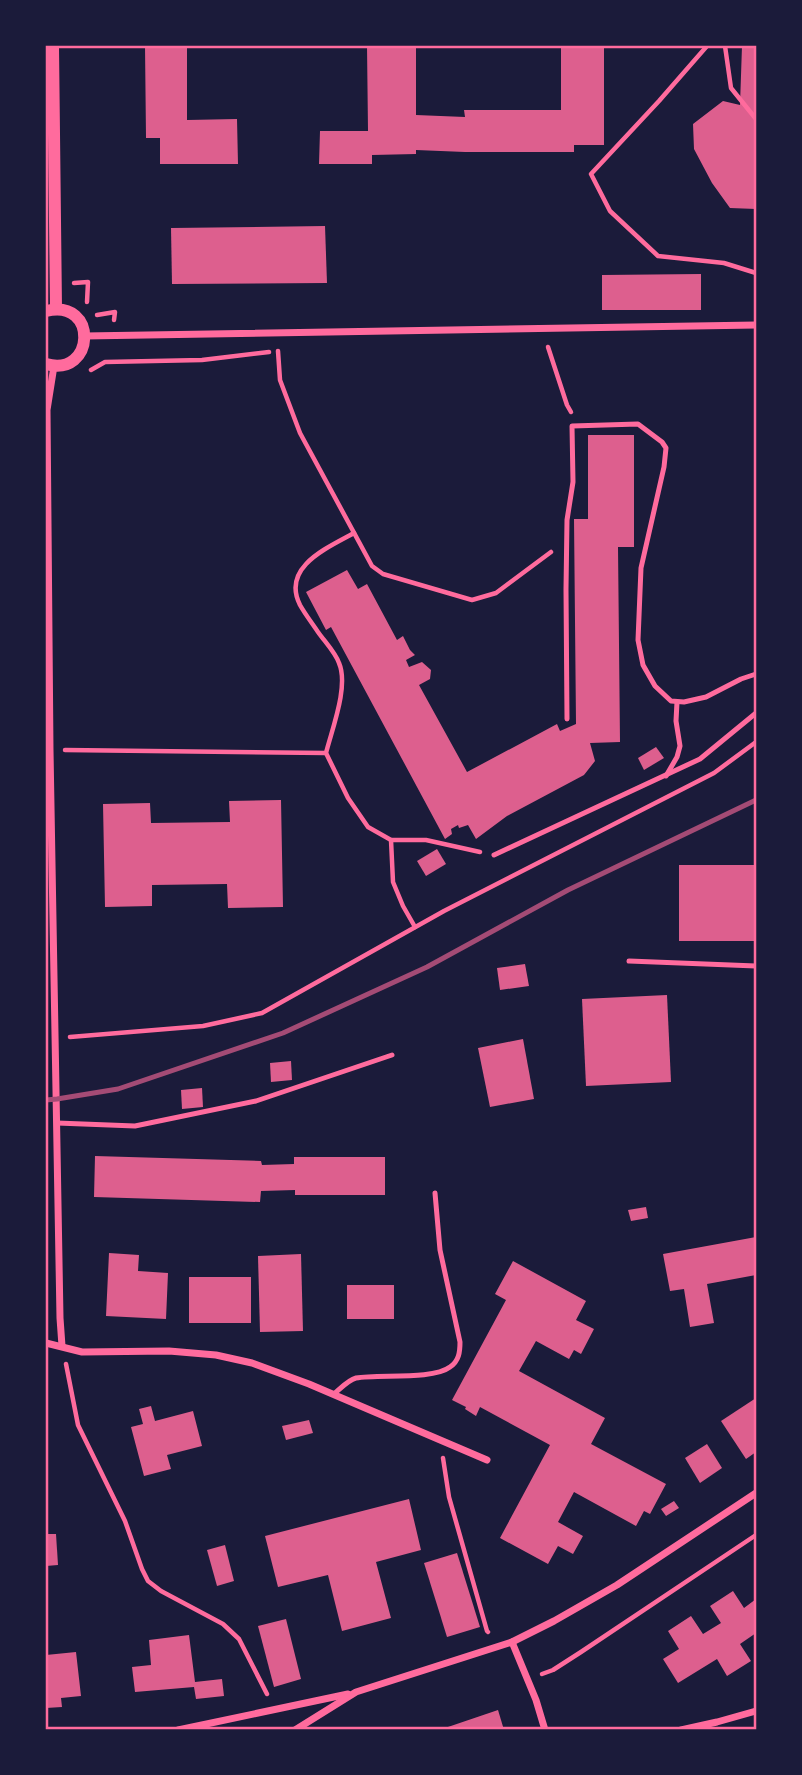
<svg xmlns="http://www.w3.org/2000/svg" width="802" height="1775" viewBox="0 0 802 1775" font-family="Lato,sans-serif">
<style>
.building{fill:#dd5f8e}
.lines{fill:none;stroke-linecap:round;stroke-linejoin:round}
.path{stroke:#ff6b9d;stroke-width:4.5}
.service{stroke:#ff6b9d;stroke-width:5}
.minor{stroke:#ff6b9d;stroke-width:7}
.tertiary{stroke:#ff6b9d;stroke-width:12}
.rail{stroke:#a44b75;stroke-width:5}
.neatline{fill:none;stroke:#ff6b9d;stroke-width:2.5}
</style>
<rect width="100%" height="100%" fill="#1b1b3a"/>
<g class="building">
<path d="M145,46h42v74l50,-1 1,45h-78v-26h-14z"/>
<path d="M367,46h49v69l49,2 -1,-7h97v-64h43v99h-30v7h-109l-49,-2v4l-44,1v9h-53l1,-33h48z"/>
<path d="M742,46h14v163l-26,-1 -18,-25 -18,-34 -1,-25 30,-23 17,4z"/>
<path d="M325,226l2,57 -155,1 -1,-56z"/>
<path d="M701,274v36h-99v-35z"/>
<path d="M588,435h46v112h-16l2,195 -30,1 5,18 -11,14 -77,41 -31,23 -8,-14 -9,3 -1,-3 -7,4 1,5 -7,5 -114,-212 -5,3 -20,-38 41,-22 11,19 9,-5 30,56 6,-4 7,14 5,5 -9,5 3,7 13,-5 9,8 -1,9 -11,6 48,87 90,-48 3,7 16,-7 -2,-205h14z"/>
<path d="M656,747l8,11 -20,12 -6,-12z"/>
<path d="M281,800l2,107 -55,1 -1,-24 -75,1v21l-47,1 -2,-103 47,-1 1,20 79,-1 -1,-21z"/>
<path d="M437,849l9,15 -20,12 -9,-15z"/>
<rect x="679" y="865" width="77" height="76"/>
<path d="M525,964l4,22 -29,4 -3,-22z"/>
<path d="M667,995l4,87 -85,4 -4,-87z"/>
<path d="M523,1039l11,60 -44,8 -12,-59z"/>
<path d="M291,1061l1,19 -21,2 -1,-19z"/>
<path d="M202,1088l1,19 -21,2 -1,-19z"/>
<path d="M95,1156l166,5 1,4 32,-1v-7h91v38h-90v-5l-34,1 -1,11 -166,-5z"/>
<path d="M646,1207l2,11 -17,3 -3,-11z"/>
<path d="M756,1237v38l-49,9 7,39 -24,4 -6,-38 -14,2 -7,-37z"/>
<path d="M109,1253l30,2 -1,16 30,2 -2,46 -60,-3z"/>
<path d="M301,1254l2,77 -43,1 -2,-76z"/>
<path d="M513,1261l73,40 -10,19 18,9 -13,25 -7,-4 -5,9 -33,-18 -17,30 86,47 -14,26 75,40 -16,30 -6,-3 -8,15 -62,-34 -16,30 25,14 -10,18 -15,-8 -10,18 -48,-26 50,-93 -70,-38 -4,9 -11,-7 1,-2 -14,-7 54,-100 -11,-6z"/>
<rect x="189" y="1277" width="62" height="46"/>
<rect x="347" y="1285" width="47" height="34"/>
<path d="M756,1398v54l-10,7 -25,-38z"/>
<path d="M151,1406l4,15 38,-10 9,35 -35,9 4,14 -27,7 -13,-49 12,-3 -4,-15z"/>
<path d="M309,1420l4,13 -27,7 -4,-14z"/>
<path d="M707,1444l15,24 -22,15 -15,-25z"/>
<path d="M409,1499l12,51 -45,12 15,56 -49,13 -14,-56 -50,12 -13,-51z"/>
<path d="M674,1501l5,7 -13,8 -5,-7z"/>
<path d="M46,1534h10l2,31 -12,1z"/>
<path d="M225,1545l9,36 -17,5 -10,-36z"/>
<path d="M457,1553l23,74 -33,10 -23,-74z"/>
<path d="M733,1591l11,17 12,-9v34l-16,11 11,17 -24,15 -10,-17 -39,24 -15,-24 16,-10 -11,-18 23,-15 12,18 18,-11 -11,-17z"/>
<path d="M286,1619l15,60 -27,8 -16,-61z"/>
<path d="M189,1635l6,47 27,-3 2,17 -28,3 -2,-12 -59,5 -3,-25 19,-2 -2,-25z"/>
<path d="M76,1652l5,44 -20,2 1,9 -16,1v-53z"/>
<path d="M498,1710l6,20h-62v-1z"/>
</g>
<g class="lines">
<g class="path">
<path d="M707,46l-48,55 -68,73 19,37 48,45 66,7 32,10"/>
<path d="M725,46l6,42 25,31"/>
<path d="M74,283l14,-1 -1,20"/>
<path d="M97,315l18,-3 -1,8"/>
<path d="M548,347l19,58 4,7"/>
<path d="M278,351l2,29 20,53 72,133 11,8 89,26 24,-7 55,-41"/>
<path d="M91,370l14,-8 97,-2 67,-8"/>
<path d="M354,533c-27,15 -73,34 -54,72 5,9 12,18 18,27 7,10 17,20 21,31 10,23 -7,66 -13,90l22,45 20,29 23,13h35l54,12"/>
<path d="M65,750l261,3"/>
<path d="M391,840l2,42 10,24 12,21"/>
<path d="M70,1037l133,-11 59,-13 182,-102 270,-138 42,-31"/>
<path d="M66,1364l12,61 47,96 17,48 6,12 13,10 62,33 16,15 28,55"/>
<path d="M443,1458l6,39 38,134 1,1"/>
<path d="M542,1674l11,-4 28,-18 175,-117"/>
</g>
<g class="service">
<path d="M567,719l-1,-130 1,-69 6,-38 -1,-56 66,-2 24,18 4,6 -2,19 -23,101 -3,72 5,25 12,21 16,15 13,1 22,-5 35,-18 15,-5"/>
<path d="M666,776l11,-19 3,-11 -4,-25 1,-19"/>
<path d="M494,855l206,-96 56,-46"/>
<path d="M629,961l127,5"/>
<path d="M57,1123l78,3 121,-25 136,-46"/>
<path d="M334,1394c6,-5 14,-14 22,-16 23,-4 77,2 94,-11 9,-6 10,-15 10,-25l-20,-92 -5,-57"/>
</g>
<g class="minor">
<path d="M84,336l672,-11"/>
<path d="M54,366l-7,44 3,340 10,568 2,28"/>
<path d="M46,1343l36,9 87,-1 47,4 36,8 57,21 178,76"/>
<path d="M512,1642l24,58 9,30"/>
<path d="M178,1730l170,-36"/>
<path d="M295,1730l61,-38 156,-50 42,-21 63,-36 139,-92"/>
<path d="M681,1730l36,-8 39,-11"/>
</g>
<g class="tertiary">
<path d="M53,46l3,262"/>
<path d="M46,311c53,-13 49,67 0,53"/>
</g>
<path class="rail" d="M46,1100l11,-1 61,-10 165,-56 144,-66 141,-77 188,-90"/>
</g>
<rect width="802" height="1775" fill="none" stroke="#1b1b3a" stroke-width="94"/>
<rect x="47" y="47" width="708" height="1681" class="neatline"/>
</svg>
